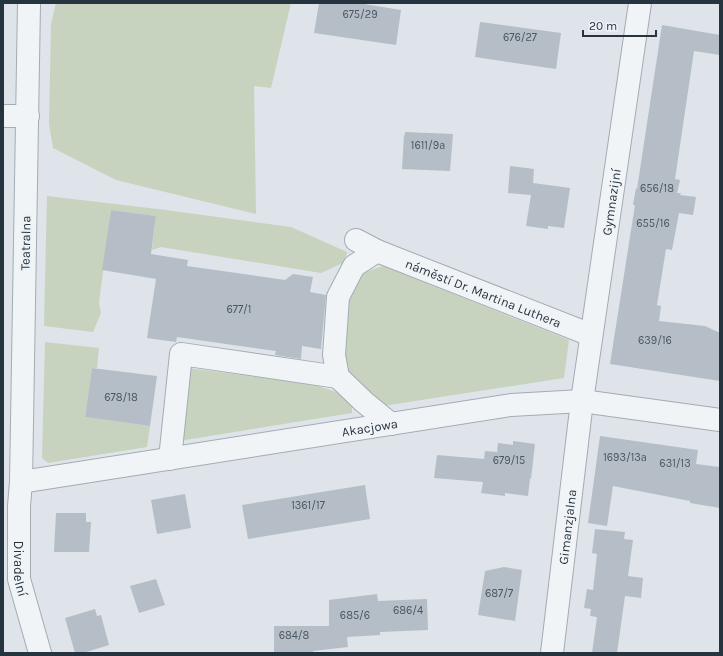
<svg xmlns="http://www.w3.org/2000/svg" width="723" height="656" viewBox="0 0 723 656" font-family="Karla,sans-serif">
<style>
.green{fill:#c7d3be}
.building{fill:#b5bec6}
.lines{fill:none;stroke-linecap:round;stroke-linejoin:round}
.minor-casing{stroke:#a3acb3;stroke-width:24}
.minor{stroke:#f1f4f7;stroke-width:22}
.labels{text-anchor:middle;stroke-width:4;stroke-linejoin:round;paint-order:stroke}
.number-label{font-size:11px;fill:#4a5662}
.street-label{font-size:13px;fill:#263440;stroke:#edf2f6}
</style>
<rect width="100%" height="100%" fill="#dee4e9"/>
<g class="green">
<path d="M56,3h235l-20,85 -17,-2 2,128 -140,-34 -63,-32 -4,-24 2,-100z"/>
<path d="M47,196l119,14 125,17 56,25 -2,10 -24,11 -160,-26 -9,3 4,-34 -45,-6 -12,93 2,10 -8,19 -49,-6z"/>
<path d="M383,266l186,74 -5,38 -181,28 -39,-32 3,-80 15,-21z"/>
<path d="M45,342l54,6 -2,20h-5l-7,49 65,9 -3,21 -99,16 -6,-5z"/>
<path d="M188,368l127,17 33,11 4,8v9l-173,28z"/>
</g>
<g class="building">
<path d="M319,3h39l43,7 -5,35 -82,-12z"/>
<path d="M480,22l81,11 -5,36 -81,-12z"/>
<path d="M662,25l58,10v20l-26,-4 -19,128 5,1 -3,13h4l-1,2 16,2 -3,18 -14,-2 -7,37 -6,-1 -9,56 4,1 -2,15 46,5 15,7v48l-110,-17 25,-159h-2l3,-17 1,1z"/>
<path d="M405,132l48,2 -3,37 -48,-2 2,-34h1z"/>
<path d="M510,166l24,3 -1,14 37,5 -6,40 -16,-2v3l-22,-3 5,-31 -23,-2z"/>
<path d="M111,210l45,6 -5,38 37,6 -1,6 98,14 8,-6 20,3 -3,15 16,3 -5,54 -19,-3 -1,13 -26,-4 1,-4 -99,-14 -1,5 -29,-4 9,-59 -54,-9z"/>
<path d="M92,368l65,8 -7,50 -65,-9z"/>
<path d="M600,436l98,14 -2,14 24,3v41l-30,-5v-2l-77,-15 -6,40 -19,-3z"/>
<path d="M513,441l22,3 -4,35 -1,-1 -2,18 -23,-3v3l-24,-3 2,-11 -49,-4 3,-23 47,4 1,-8 12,1 1,-9 15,2z"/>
<path d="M365,485l5,34 -122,20 -6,-34z"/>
<path d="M185,494l6,34 -34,6 -6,-34z"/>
<path d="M56,513h30v9h5l-2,30h-35z"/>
<path d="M595,529l30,3 -1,7 9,1 -5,36 15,2 -2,20 -16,-2 -8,57h-25l5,-36 -7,-1 1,-7 -7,-1 3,-19 6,1 4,-36 -5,-1z"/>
<path d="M504,567l18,3 -7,51 -37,-6 7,-44z"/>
<path d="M156,579l9,26 -26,8 -9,-27z"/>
<path d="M377,594l1,7 49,-2 1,31 -48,2v3l-33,2 1,10 -35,4v2h-39v-27h55v-26z"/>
<path d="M95,609l2,7 4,-1 8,30 -26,8h-8l-10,-35z"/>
</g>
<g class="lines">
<defs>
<g id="minor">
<path id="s1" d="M29,3l-8,479 -2,24v73l21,74"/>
<path d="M3,116h25"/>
<path id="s2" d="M356,240l21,11 214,84"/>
<path d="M377,251l-23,15 -16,31 -4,58 4,22 26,25 27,22"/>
<path d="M170,459l11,-105 157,23"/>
<path id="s3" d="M21,482l490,-77 71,-4 138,19"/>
<path id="s4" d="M552,653l30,-252 58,-398"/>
</g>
</defs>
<use href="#minor" class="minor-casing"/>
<use href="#minor" class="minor"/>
</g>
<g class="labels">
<g class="number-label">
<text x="360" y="18">675/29</text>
<text x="520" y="41">676/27</text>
<text x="428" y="149">1611/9a</text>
<text x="657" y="192">656/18</text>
<text x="653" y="227">655/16</text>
<text x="239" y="313">677/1</text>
<text x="655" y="344">639/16</text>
<text x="121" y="401">678/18</text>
<text x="625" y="461">1693/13a</text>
<text x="509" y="464">679/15</text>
<text x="675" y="467">631/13</text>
<text x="308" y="509">1361/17</text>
<text x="499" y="597">687/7</text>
<text x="408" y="614">686/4</text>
<text x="355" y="619">685/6</text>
<text x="294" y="639">684/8</text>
</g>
<g class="street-label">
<text dy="5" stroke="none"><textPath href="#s4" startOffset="455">Gymnazijní</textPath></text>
<text transform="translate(25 243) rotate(-89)" y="5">Teatralna</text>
<text dy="5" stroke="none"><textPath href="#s2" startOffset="138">náměstí Dr. Martina Luthera</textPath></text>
<text dy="5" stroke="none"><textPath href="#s3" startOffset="353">Akacjowa</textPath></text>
<text dy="5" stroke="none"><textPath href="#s4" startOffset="127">Gimanzjalna</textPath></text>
<text dy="5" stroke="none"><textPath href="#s1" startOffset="566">Divadelní</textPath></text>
</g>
</g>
<rect width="723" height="656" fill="none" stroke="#263440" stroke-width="8"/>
<path d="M583 30v6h73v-6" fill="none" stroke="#263440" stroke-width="2"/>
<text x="589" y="30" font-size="12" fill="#263440" stroke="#edf2f6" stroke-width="3" paint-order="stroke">20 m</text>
</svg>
